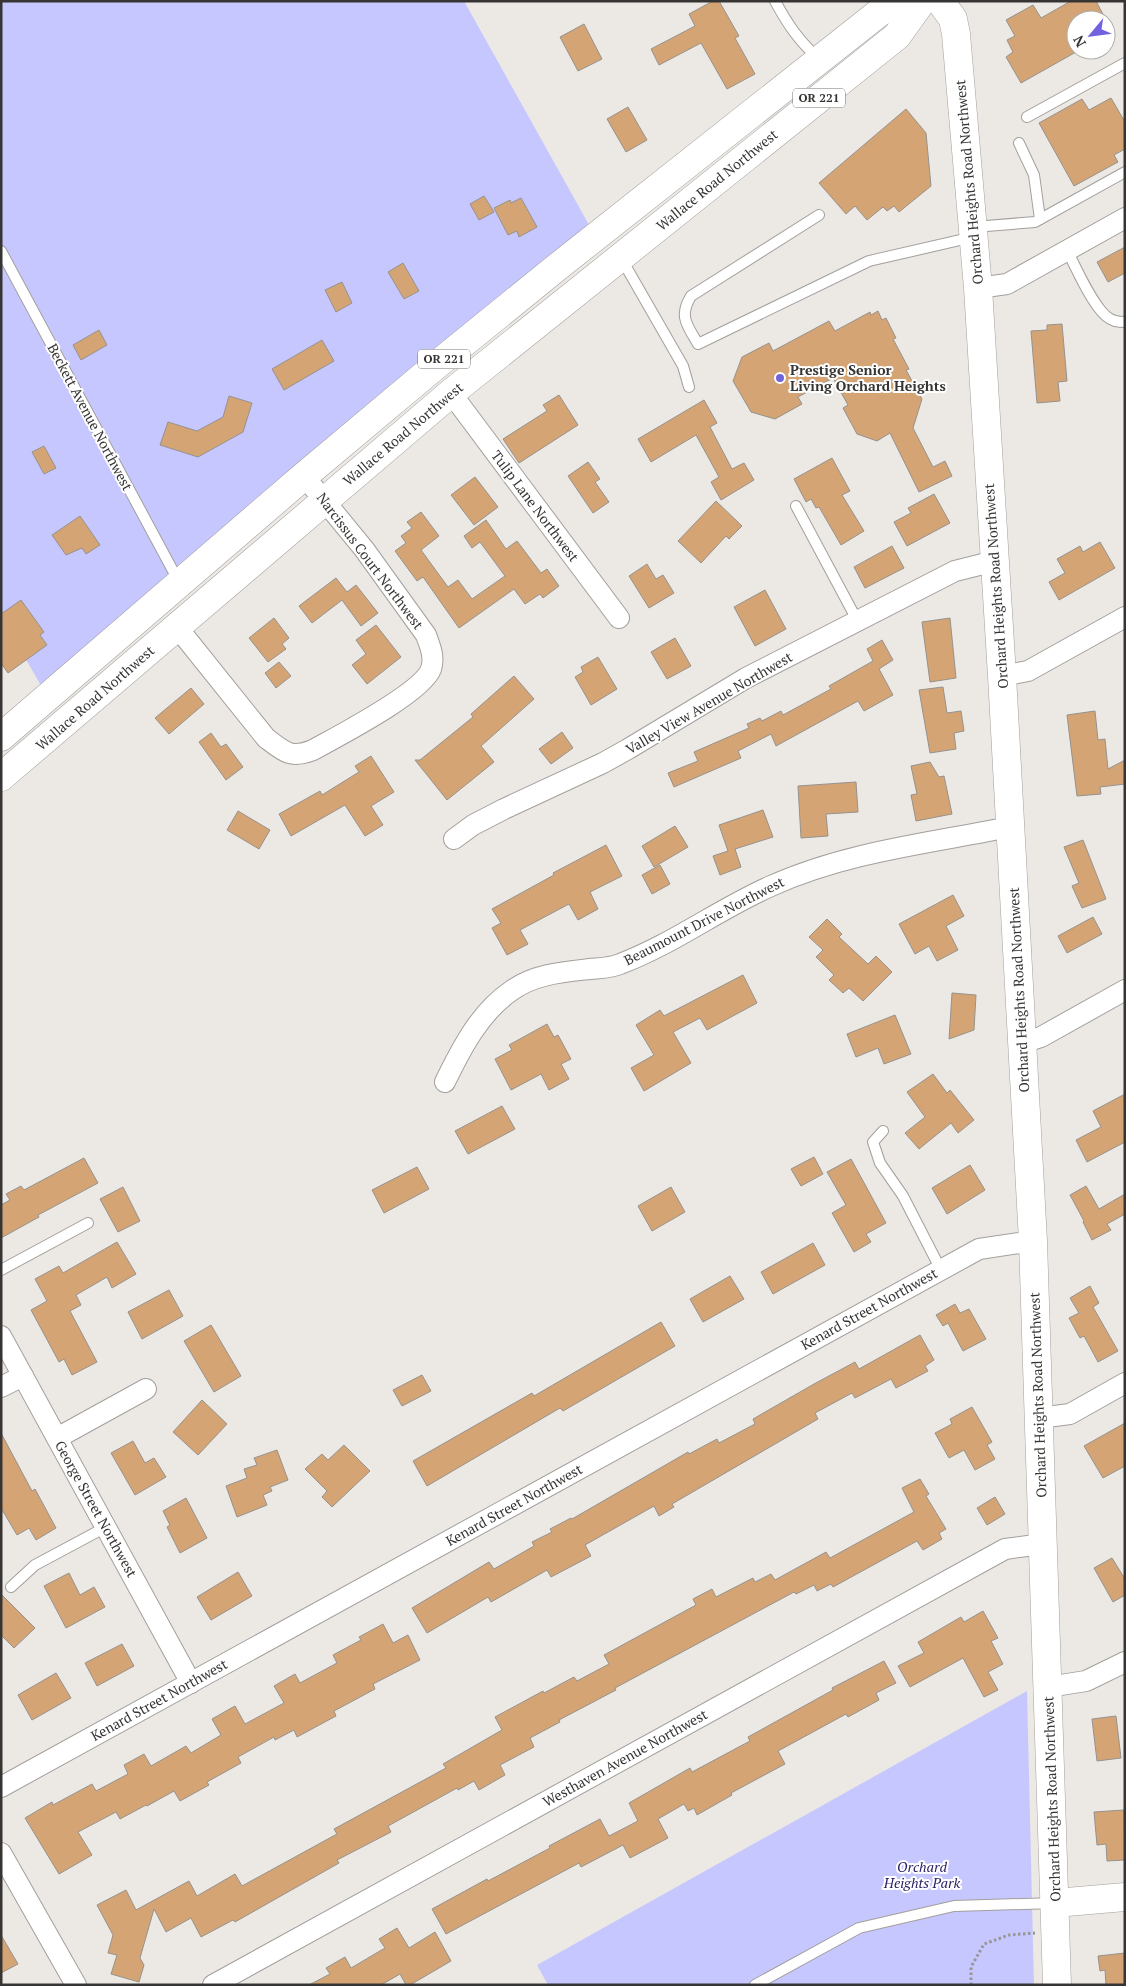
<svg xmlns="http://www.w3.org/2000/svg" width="1126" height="1986" viewBox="0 0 1126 1986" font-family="'PT Serif',serif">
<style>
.green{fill:#c6c7ff}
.building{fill:#d5a474;stroke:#95928e}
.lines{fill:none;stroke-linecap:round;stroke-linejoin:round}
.lane-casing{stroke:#a39f9c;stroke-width:12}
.street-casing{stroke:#a39f9c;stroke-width:22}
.secondary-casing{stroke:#a39f9c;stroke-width:29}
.primary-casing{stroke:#a39f9c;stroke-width:29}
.path{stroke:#989693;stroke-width:3;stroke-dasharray:2.5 2.5;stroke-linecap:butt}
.lane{stroke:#fff;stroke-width:10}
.street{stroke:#fff;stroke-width:20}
.secondary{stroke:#fff;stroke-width:28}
.primary{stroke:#fff;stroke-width:28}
.poi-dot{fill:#7063dd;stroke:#fff;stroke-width:2}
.labels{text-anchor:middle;stroke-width:4;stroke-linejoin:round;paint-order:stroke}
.shield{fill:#fff;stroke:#727270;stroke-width:1}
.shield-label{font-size:12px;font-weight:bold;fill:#363533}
.street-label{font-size:14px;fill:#363533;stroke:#fff}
.poi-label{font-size:14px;font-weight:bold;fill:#363533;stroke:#fff;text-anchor:start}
.park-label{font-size:14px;font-style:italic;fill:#2b2166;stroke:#fff}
</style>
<rect width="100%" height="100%" fill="#ece9e5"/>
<g class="green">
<path d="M1,1h463l129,231 -542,471 -50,-87z"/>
<path d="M1027,1691l7,294h-486l-11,-20z"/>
</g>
<g class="building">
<path d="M713,1h6l20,35 -4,2 20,36 -28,15 -26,-46 -42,22 -8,-16 44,-23 -6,-12z"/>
<path d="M1071,1h25l10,19h-30v32l-55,31 -15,-26 7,-5 -6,-12 8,-4 -9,-16 27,-15 8,13z"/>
<path d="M584,24l18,35 -24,12 -18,-34z"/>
<path d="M1111,98l14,24v27l-11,6 4,7 -44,24 -35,-63 43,-24 7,11z"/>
<path d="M628,107l19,33 -21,12 -19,-33z"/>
<path d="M906,109l20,24 5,53 -32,26 -5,-6 -7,5 -4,-4 -16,13 -12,-14 -9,8 -27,-31z"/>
<path d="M484,196l10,16 -15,8 -9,-16z"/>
<path d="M521,198l16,29 -18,10 -2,-6 -9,4 -14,-27 16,-8 1,3z"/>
<path d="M1125,247v26l-17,9 -11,-20z"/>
<path d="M403,263l16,28 -15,8 -16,-27z"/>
<path d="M342,282l10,21 -16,9 -11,-22z"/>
<path d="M878,311l4,9 4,-2 10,20 -3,1 16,30 -3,1 16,29 -9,29 20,39 12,-6 7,15 -33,16 -29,-59 -13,8 -20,-7 -14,-26 5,-3 -15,-27 -35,19 4,7 -27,15 -24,-7 -18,-31 9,-24 27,-14 4,8 56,-30 6,10 35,-19 1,3z"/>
<path d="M1062,324l5,57 -9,1 2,19 -23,2 -6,-72 16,-1v-5z"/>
<path d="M99,330l8,15 -26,15 -8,-15z"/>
<path d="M322,340l12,21 -50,29 -12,-21z"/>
<path d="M559,395l19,30 -59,38 -16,-24 44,-28 -4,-6z"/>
<path d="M229,396l23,7 -9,29 -45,25 -38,-12 8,-23 29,9 26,-14z"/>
<path d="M704,400l13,23 -7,4 22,42 12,-6 10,17 -33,20 -10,-18 8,-5 -23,-42 -45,27 -13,-23z"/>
<path d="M44,446l12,22 -12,6 -12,-22z"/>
<path d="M832,458l18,33 -8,4 22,36 -23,14 -22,-38 -3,1 -5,-9 -5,3 -12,-23z"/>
<path d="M588,462l12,17 -5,3 14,20 -16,11 -25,-37z"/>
<path d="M475,477l23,30 -24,18 -23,-30z"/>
<path d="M934,494l16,29 -43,23 -13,-24 17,-9 -3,-5z"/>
<path d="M716,501l26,25 -13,13 -3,-3 -25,27 -23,-22z"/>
<path d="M421,512l18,24 -18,14 27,37 10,-7 14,19 33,-23 -25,-34 -8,6 -8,-12 22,-16 20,29 11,-8 24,32 6,-4 12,17 -16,12 -3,-4 -15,10 -11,-15 -55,39 -36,-51 -6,4 -22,-30 11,-8 -5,-7 11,-8 -5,-6z"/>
<path d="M80,516l20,29 -14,9 -4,-6 -16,7 -14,-20z"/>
<path d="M1100,542l15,26 -56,32 -10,-18 16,-9 -8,-14 23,-13 3,6z"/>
<path d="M892,546l12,22 -39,20 -11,-21z"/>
<path d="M647,564l9,15 7,-4 11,18 -25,15 -20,-32z"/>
<path d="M336,578l11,14 9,-7 22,28 -17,13 -19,-26 -30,23 -13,-17z"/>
<path d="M765,590l21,39 -31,17 -21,-39z"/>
<path d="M21,600l23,32 -4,3 7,10 -39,28 -7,-10v-49z"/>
<path d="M274,618l15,20 -7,6 4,5 -18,13 -19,-24z"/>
<path d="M950,618l6,60 -26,4 -8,-60z"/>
<path d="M376,625l25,32 -34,27 -15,-19 14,-11 -10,-14z"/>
<path d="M675,638l16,28 -24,13 -16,-27z"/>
<path d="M882,640l11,20 -14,9 14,26 -29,16 -6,-10 -82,45 -5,-12 -33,17 3,7 -67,29 -6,-14 30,-12 -4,-9 55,-24 -2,-4 13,-6 2,3 19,-10 2,4 48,-26 -2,-3 44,-25 -6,-12z"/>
<path d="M598,657l19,32 -26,16 -16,-28 8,-5 -2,-5z"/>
<path d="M279,662l12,14 -15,12 -11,-15z"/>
<path d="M514,676l20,23 -53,47 13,16 -47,38 -32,-40h5l53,-43 -2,-3z"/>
<path d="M943,687l4,26 14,-2 3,20 -10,2 2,16 -26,4 -11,-63z"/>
<path d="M191,688l13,16 -35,30 -14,-16z"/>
<path d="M1095,711l3,29 7,-1 3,30 17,-9v24l-25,3 1,7 -24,2 -10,-81z"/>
<path d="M562,732l11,16 -22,16 -12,-15z"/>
<path d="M211,733l10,14 5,-3 17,23 -17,13 -27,-38z"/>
<path d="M371,756l23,36 -23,14 12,19 -18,11 -20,-31 -54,31 -12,-22 41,-23 2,4 37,-23 -4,-6z"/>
<path d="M930,762l9,15 5,-1 8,38 -36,7 -5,-26 6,-1 -6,-28z"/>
<path d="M856,782l2,30 -32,2 2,22 -27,2 -3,-52z"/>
<path d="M763,810l10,27 -38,12 6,18 -21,8 -7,-19 15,-5 -9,-26z"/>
<path d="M238,811l32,19 -11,19 -32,-19z"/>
<path d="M675,826l13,21 -34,20 -12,-21z"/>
<path d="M1083,840l23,59 -24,9 -10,-22 7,-3 -15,-36z"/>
<path d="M606,845l16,31 -32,16 8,17 -20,11 -9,-16 -49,26 8,14 -21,11 -15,-27 9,-5 -9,-14 62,-34 -1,-2z"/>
<path d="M660,865l10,19 -18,10 -10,-19z"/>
<path d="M953,895l11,21 -18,10 12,24 -21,11 -8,-15 -14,8 -16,-30z"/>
<path d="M1093,917l9,17 -35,19 -9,-17z"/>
<path d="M827,919l15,15 -3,3 29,27 8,-8 16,16 -29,29 -14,-13 -6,5 -14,-13 5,-5 -18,-18 7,-7 -14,-13z"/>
<path d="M743,975l14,28 -50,27 -7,-12 -27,14 18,31 -47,28 -13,-23 23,-13 -18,-30 24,-15 4,6z"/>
<path d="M952,993l24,2 -2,35 -25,9z"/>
<path d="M895,1015l16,39 -27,10 -6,-16 -22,9 -9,-23z"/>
<path d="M547,1024l7,13 4,-2 13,24 -10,5 8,15 -20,11 -8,-16 -30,16 -16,-31 17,-9 -3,-5z"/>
<path d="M933,1074l14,19 3,-3 24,30 -16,13 -7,-10 -32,26 -14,-16 20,-16 -18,-25z"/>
<path d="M1125,1094v48l-38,20 -11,-22 25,-13 -8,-16z"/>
<path d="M502,1106l13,23 -47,25 -13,-23z"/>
<path d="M814,1157l9,17 -22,12 -10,-17z"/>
<path d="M84,1158l14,25 -60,32 1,2 -38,21v-33l9,-5 -4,-6 15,-8 3,4z"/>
<path d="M851,1159l35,64 -20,11 5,8 -17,10 -22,-39 14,-8 -19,-33z"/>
<path d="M970,1165l15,25 -38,24 -15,-26z"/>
<path d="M417,1167l12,22 -45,24 -12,-23z"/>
<path d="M1086,1186l13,23 26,-15v20l-18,10 4,6 -19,10 -9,-18 1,-1 -14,-26z"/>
<path d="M123,1187l17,34 -22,11 -18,-33z"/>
<path d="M671,1187l14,25 -33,19 -14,-25z"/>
<path d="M117,1242l19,32 -24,14 -5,-11 -31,18 5,10 -11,6 27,51 -25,13 -8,-16 -5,3 -28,-52 16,-9 -12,-22 24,-13 4,7z"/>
<path d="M813,1243l12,22 -52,29 -12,-22z"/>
<path d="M730,1276l14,23 -41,23 -13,-23z"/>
<path d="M1090,1286l9,17 -6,4 25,44 -20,11 -14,-26 -4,2 -11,-20 10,-5 -9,-15z"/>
<path d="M169,1290l14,26 -41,23 -14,-27z"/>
<path d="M955,1304l5,9 9,-4 17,30 -23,12 -15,-28 -5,3 -7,-11z"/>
<path d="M661,1322l14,24 -112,65 -3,-3 -133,78 -14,-25 119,-68 2,3z"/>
<path d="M211,1325l30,51 -27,16 -30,-51z"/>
<path d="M920,1335l14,25 -9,6 3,5 -32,17 -5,-9 -36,19 -3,-5 -37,20 3,6 -146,85 2,3 -15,9 -5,-10 -69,39 6,11 -40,21 -4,-7 -56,32 -3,-5 -61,36 -15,-25 77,-46 5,7 40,-23 -2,-4 20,-10 -2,-3 21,-11 1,1 116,-67 1,2 28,-15 2,4 36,-19 -2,-5 61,-35 41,-22 4,7z"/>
<path d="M422,1375l9,16 -29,15 -9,-16z"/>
<path d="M202,1400l25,24 -29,31 -25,-23z"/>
<path d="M972,1407l20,35 -5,3 8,14 -20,11 -11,-20 -15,8 -14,-25 17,-9 -2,-5z"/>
<path d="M1125,1423v43l-22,12 -19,-32z"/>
<path d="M1,1433l31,58 3,-2 21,39 -20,12 -7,-12 -12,7 -16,-27z"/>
<path d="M133,1441l12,22 9,-5 12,19 -31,18 -24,-42z"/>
<path d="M344,1445l26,26 -38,36 -10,-10 5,-6 -22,-22 17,-15 6,6z"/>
<path d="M277,1450l11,30 -18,7 2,4 -9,4 4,10 -30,12 -11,-31 21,-8 -3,-9 13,-4 -3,-7z"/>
<path d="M920,1479l9,15 -3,2 20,33 -7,4 3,6 -19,11 -6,-9 -84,46 -2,-3 -14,7 -3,-6 -18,9 -2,-2 -179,96 1,2 -57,30 1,2 -30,16 4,9 -34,18 5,10 -26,15 -5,-9 -16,9 -1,-2 -69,38 3,6 -54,28 2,3 -104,59 -2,-2 -32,17 -10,-19 -25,14 -12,-23 -14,49 4,7 -5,17 -28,-8 6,-19 -9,-2 5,-18 -16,-30 29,-15 10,20 53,-29 8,15 38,-22 7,12 95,-52 -3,-5 112,-61 -3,-4 59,-34 -7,-13 48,-26 1,2 30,-16 3,4 32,-17 -5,-9 92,-50 -3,-6 19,-10 4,8 37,-19 2,4 16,-8 4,6 51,-28 4,6 84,-46 -12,-24z"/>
<path d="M995,1497l10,17 -18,11 -10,-17z"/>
<path d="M186,1498l21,40 -27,15 -13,-26 3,-2 -7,-14z"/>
<path d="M1112,1558l13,21v16l-12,7 -19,-34z"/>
<path d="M238,1572l14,24 -41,24 -14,-23z"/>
<path d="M69,1573l11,22 14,-8 11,20 -39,21 -22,-42z"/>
<path d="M1,1594l34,34 -21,20 -13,-13z"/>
<path d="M983,1611l15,27 -7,3 12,23 -15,8 10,18 -14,7 -21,-39 -53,29 -12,-21 26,-13 -6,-11 43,-25 3,5z"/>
<path d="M383,1624l10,19 15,-8 12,25 -47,24 2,5 -41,22 2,5 -39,21 -3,-7 -19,10 -1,-3 -36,20 3,6 -34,19 2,3 -29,16 -6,-10 -27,15 -1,-1 -26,14 -4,-7 -38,20 14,23 -33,19 -34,-56 27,-16 1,3 39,-21 4,7 32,-17 -4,-9 20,-11 7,12 35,-20 5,7 30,-18 -9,-16 23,-13 10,18 39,-21 -10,-17 21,-12 5,9 37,-20 -4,-8 28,-15 -2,-3z"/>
<path d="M122,1644l12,22 -37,20 -12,-23z"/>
<path d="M884,1661l12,22 -20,10 3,7 -31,17 -2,-3 -68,37 7,13 -54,29 1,2 -35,20 -3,-7 -6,3 -4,-7 -26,15 10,19 -38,20 -7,-13 -42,22 -2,-4 -133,71 -14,-25 55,-30 1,2 62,-33 -1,-2 51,-27 9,17 29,-15 -9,-18 61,-35 2,4 58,-31 -2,-4 85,-47 -1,-2z"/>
<path d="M56,1673l15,25 -39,22 -14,-25z"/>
<path d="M1116,1716l5,42 -24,3 -5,-42z"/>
<path d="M1124,1810l1,50 -18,1 -1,-17 -9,1 -3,-33z"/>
<path d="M397,1928l12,20 26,-16 16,29 -41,24h-4l-6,-11 -19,11h-72l21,-11 -4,-6 19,-11 6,11 34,-20 -6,-9z"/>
<path d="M1,1935l17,29 -17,9z"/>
<path d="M1125,1953v32h-19l-1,-15 -5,1 -2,-15z"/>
</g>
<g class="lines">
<defs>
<g id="lane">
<path d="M775,1c13,24 24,40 44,58"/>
<path d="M1027,117l98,-54"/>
<path d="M1019,143l15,32 6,44"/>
<path d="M819,215l-128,81c-13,21 -3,30 7,48l171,-83 104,-24"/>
<path d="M974,227l61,-5 90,-50"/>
<path d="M1067,250c9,18 25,54 39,66 6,5 11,6 19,6"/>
<path d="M1,251l178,331"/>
<path d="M621,258l62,108 6,21"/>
<path d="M796,506l61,114"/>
<path d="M883,1131l-10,11 7,21 23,33 38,74"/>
<path d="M1,1270l87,-47"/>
<path d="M11,1587l24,-22 71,-38"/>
<path d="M755,1985l104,-57 95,-22 101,-3"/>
</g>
<g id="street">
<path d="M978,288l29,-4 118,-66"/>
<path d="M451,393l168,225"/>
<path d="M177,627l89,111c18,14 25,21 47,12 25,-14 109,-57 118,-81 4,-12 -1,-23 -5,-34l-62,-86 -60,-73"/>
<path d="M1002,676l26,-5 97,-54"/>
<path d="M454,839l19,-14 31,-16 99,-46 25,-14 118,-71 209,-107 40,-10"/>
<path d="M1022,1043l19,-6 84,-47"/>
<path d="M445,1082c16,-33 35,-70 66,-91 23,-17 52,-19 79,-22 10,-1 21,-1 30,-5 53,-20 99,-55 151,-78 75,-34 159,-43 239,-59"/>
<path d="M1,1336l190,347"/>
<path d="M1,1387l22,-11"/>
<path d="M1039,1418l31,-4 55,-31"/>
<path d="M57,1438l89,-49"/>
<path d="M1048,1687l38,-6 39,-19"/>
<path d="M1,1787l978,-538 54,-8"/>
<path d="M1,1853l75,132"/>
<path d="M213,1985l792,-436 37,-5"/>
</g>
<g id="secondary">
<path d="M940,1l13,18 3,15 22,254 24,388 31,565 24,744"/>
<path d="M1055,1903l70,-6"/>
</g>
<g id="primary">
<path d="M1,737l303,-261 130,-109 127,-103 319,-252 23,-11"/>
<path d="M1,777l450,-384 446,-357 25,-35"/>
</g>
</defs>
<use href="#lane" class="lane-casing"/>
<use href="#street" class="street-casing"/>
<use href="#secondary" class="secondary-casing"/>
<use href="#primary" class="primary-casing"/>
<path class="path" d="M971,1985v-18l13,-23 25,-9 26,-2"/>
<use href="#lane" class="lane"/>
<use href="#street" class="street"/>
<use href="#secondary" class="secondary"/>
<use href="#primary" class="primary"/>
</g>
<circle class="poi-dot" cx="780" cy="378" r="5"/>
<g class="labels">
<g class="shield">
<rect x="793" y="88.5" width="52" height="19" rx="4"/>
<rect x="418" y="349.5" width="52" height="19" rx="4"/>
</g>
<g class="shield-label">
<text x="819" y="102">OR 221</text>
<text x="444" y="363">OR 221</text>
</g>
<g class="street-label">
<text transform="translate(717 180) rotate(-39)" y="5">Wallace Road Northwest</text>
<text transform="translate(969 182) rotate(-95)" y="5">Orchard Heights Road Northwest</text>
<text transform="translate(90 417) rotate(62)" y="5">Beckett Avenue Northwest</text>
<text transform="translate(403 434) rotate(-40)" y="5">Wallace Road Northwest</text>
<text transform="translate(535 506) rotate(53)" y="5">Tulip Lane Northwest</text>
<text transform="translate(370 561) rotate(53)" y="5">Narcissus Court Northwest</text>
<text transform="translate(996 586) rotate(-94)" y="5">Orchard Heights Road Northwest</text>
<text transform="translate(95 698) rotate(-41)" y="5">Wallace Road Northwest</text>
<text transform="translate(709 703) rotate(-30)" y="5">Valley View Avenue Northwest</text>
<text transform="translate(704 921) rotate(-27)" y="5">Beaumount Drive Northwest</text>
<text transform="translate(1019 990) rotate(-93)" y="5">Orchard Heights Road Northwest</text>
<text transform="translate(869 1309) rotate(-29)" y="5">Kenard Street Northwest</text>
<text transform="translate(1038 1395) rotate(-92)" y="5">Orchard Heights Road Northwest</text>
<text transform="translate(514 1505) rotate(-29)" y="5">Kenard Street Northwest</text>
<text transform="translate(96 1509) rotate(61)" y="5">George Street Northwest</text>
<text transform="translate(159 1700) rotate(-29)" y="5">Kenard Street Northwest</text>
<text transform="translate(625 1758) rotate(-29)" y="5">Westhaven Avenue Northwest</text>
<text transform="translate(1052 1799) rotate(-92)" y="5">Orchard Heights Road Northwest</text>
</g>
<g class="poi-label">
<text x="790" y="375">Prestige Senior<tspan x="790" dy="16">Living Orchard Heights</tspan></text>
</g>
<g class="park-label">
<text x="922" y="1872">Orchard<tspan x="922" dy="16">Heights Park</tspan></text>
</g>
</g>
<rect width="1126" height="1986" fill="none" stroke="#363533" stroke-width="5"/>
<g transform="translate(1091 35) rotate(241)"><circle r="24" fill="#ffffff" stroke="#afaead"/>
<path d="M0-4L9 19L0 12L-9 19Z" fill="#7063dd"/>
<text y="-8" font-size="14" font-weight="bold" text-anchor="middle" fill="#363533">N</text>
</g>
</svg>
